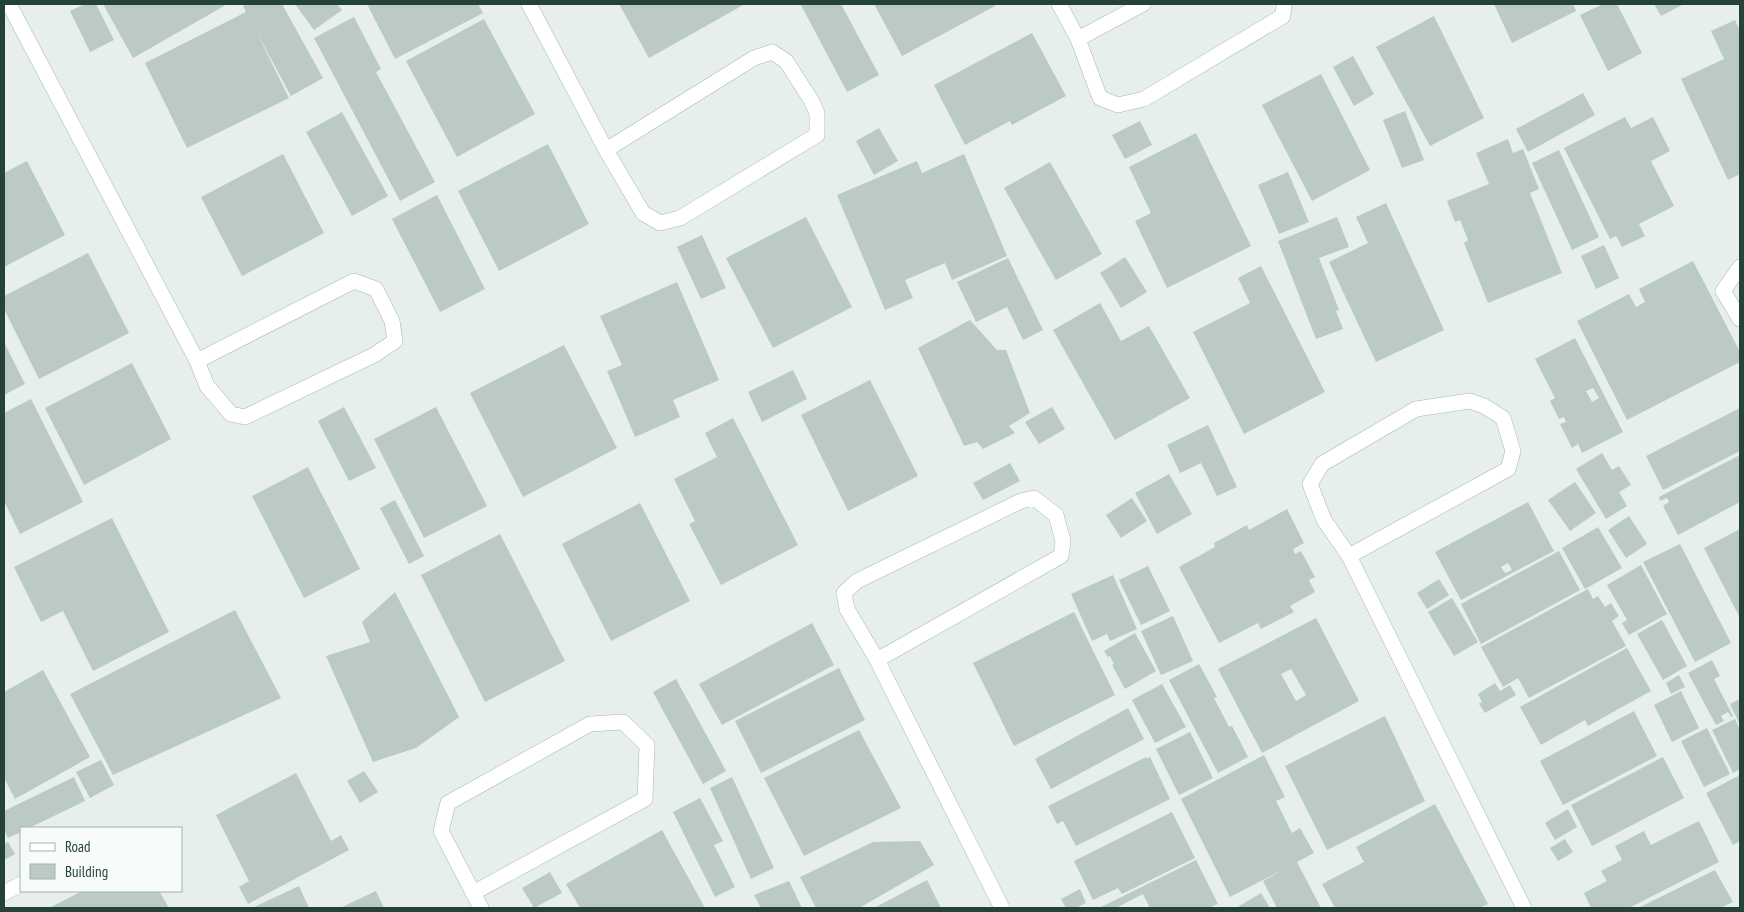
<svg xmlns="http://www.w3.org/2000/svg" width="1744" height="912" viewBox="0 0 1744 912" font-family="'PT Sans Narrow',sans-serif">
<style>
.building{fill:#bbcac4;fill-rule:evenodd}
.lines{fill:none;stroke-linecap:round;stroke-linejoin:round}
.street-casing{stroke:#a8b8b2;stroke-width:16}
.street{stroke:#fff;stroke-width:15}
</style>
<rect width="100%" height="100%" fill="#e6efeb"/>
<g class="building">
<path d="M85,4h11l18,36 -24,12 -20,-41z"/>
<path d="M103,4h120l1,2 -91,52z"/>
<path d="M248,4h34l41,74 -32,18 -34,-63 32,65 -102,50 -42,-85 101,-51 -3,-6z"/>
<path d="M295,4h42l5,6 -28,20z"/>
<path d="M367,4h111l5,9 -88,46z"/>
<path d="M619,4h126l-96,54z"/>
<path d="M803,4h38l38,71 -32,17 -46,-87z"/>
<path d="M874,4h121v2l-93,50z"/>
<path d="M1494,4h79l3,7 -64,32z"/>
<path d="M1603,4h14l25,49 -34,18 -28,-56z"/>
<path d="M1654,4h30l-23,12z"/>
<path d="M1434,16l50,102 -54,28 -54,-99z"/>
<path d="M354,17l27,52 -5,3 59,110 -35,19 -86,-163z"/>
<path d="M484,19l51,95 -78,43 -51,-96z"/>
<path d="M1735,20l5,11v143l-12,6 -47,-101 43,-20 -13,-28z"/>
<path d="M1032,33l34,63 -54,29 -2,-4 -45,24 -31,-60z"/>
<path d="M1353,56l21,38 -20,12 -21,-39z"/>
<path d="M1321,74l49,96 -58,31 -50,-96z"/>
<path d="M1583,93l12,22 -67,37 -12,-23z"/>
<path d="M1405,111l19,49 -22,8 -19,-48z"/>
<path d="M342,112l46,84 -36,20 -46,-84z"/>
<path d="M1625,117l6,11 22,-11 17,34 -19,10 23,45 -35,18 6,12 -23,11 -6,-11 -6,3 -46,-91z"/>
<path d="M1140,121l12,24 -27,14 -13,-24z"/>
<path d="M879,128l19,33 -24,14 -18,-34z"/>
<path d="M1196,133l55,113 -84,42 -32,-67 16,-8 -22,-46z"/>
<path d="M1508,139l5,14 10,-4 16,40 -9,4 32,80 -74,30 -24,-60 4,-3 -8,-20 -5,2 -8,-21 42,-17 -13,-31z"/>
<path d="M548,144l41,80 -90,47 -41,-80z"/>
<path d="M1559,150l40,87 -27,13 -40,-87z"/>
<path d="M283,154l41,79 -82,43 -41,-79z"/>
<path d="M964,154l43,102 -55,24 -7,-17 -40,17 8,18 -28,12 -48,-115 80,-34 5,12z"/>
<path d="M27,161l38,74 -61,32v-94z"/>
<path d="M1050,162l52,92 -46,26 -52,-92z"/>
<path d="M1288,172l21,50 -30,12 -21,-49z"/>
<path d="M437,195l48,94 -45,23 -48,-93z"/>
<path d="M1386,203l58,127 -68,32 -47,-100 39,-19 -12,-26z"/>
<path d="M806,217l46,90 -79,41 -47,-90z"/>
<path d="M1337,217l12,30 -30,11 20,52 -3,1 7,18 -27,10 -38,-98z"/>
<path d="M702,235l24,53 -25,11 -24,-52z"/>
<path d="M1604,245l15,33 -23,11 -15,-33z"/>
<path d="M88,253l41,80 -90,46 -35,-70v-13z"/>
<path d="M1125,257l22,35 -26,16 -21,-35z"/>
<path d="M1008,258l35,72 -20,10 -16,-33 -31,15 -19,-40z"/>
<path d="M1693,261l47,91v10l-113,58 -50,-99 52,-27 7,13 9,-5 -6,-13z"/>
<path d="M1261,266l64,126 -81,42 -51,-102 57,-29 -12,-25z"/>
<path d="M677,282l42,98 -46,20 7,17 -45,20 -28,-66 15,-6 -22,-49z"/>
<path d="M1100,303l21,38 28,-15 41,72 -75,42 -62,-110z"/>
<path d="M970,320l27,30h9l24,63 -21,13 6,7 -32,16 -6,-7 -13,4 -46,-98z"/>
<path d="M1575,338l48,94 -41,21 -4,-9 -6,4 -12,-24 6,-2 -2,-5 -5,2 -9,-18 5,-3 -20,-39zM1593,388l6,10 -7,4 -6,-11z"/>
<path d="M4,342l21,42 -21,11z"/>
<path d="M564,345l53,103 -94,49 -53,-104z"/>
<path d="M132,363l39,76 -87,46 -39,-77z"/>
<path d="M793,370l14,29 -45,23 -14,-30z"/>
<path d="M870,380l48,96 -70,35 -47,-96z"/>
<path d="M31,399l52,103 -63,32 -16,-33v-88z"/>
<path d="M344,407l32,61 -27,13 -31,-60z"/>
<path d="M436,407l51,99 -63,32 -50,-99z"/>
<path d="M1052,407l13,22 -26,15 -14,-22z"/>
<path d="M1740,408v43l-77,39 -17,-34z"/>
<path d="M733,418l65,127 -77,40 -32,-61 6,-3 -21,-42 43,-22 -12,-24z"/>
<path d="M1208,425l29,62 -20,9 -16,-33 -21,10 -13,-28z"/>
<path d="M1602,453l10,17 7,-4 12,19 -12,7 8,14 -21,13 -30,-50z"/>
<path d="M1740,455v47l-62,33 -15,-29 6,-4 -2,-4 -7,3 -1,-4z"/>
<path d="M1010,463l10,18 -37,19 -10,-17z"/>
<path d="M308,467l52,102 -56,29 -52,-102z"/>
<path d="M1169,474l23,40 -35,20 -22,-41z"/>
<path d="M1575,482l21,31 -26,18 -22,-31z"/>
<path d="M1132,498l15,23 -26,17 -15,-23z"/>
<path d="M395,500l29,56 -15,8 -29,-56z"/>
<path d="M1528,502l26,49 -93,49 -26,-48zM1508,563l4,7 -7,3 -4,-6z"/>
<path d="M640,503l50,98 -79,40 -49,-97z"/>
<path d="M1287,509l17,34 -11,6 2,5 6,-3 14,26 -6,3 6,12 -25,14 4,6 -33,17 -3,-6 -39,20 -40,-76 36,-20 -1,-4 33,-18 2,5z"/>
<path d="M1629,516l18,28 -21,14 -18,-28z"/>
<path d="M112,518l57,114 -76,39 -30,-60 -22,11 -27,-55z"/>
<path d="M1598,527l24,41 -37,21 -23,-41z"/>
<path d="M1740,529v89l-36,-70z"/>
<path d="M500,534l65,127 -80,41 -64,-127z"/>
<path d="M1680,544l51,99 -36,19 -52,-100z"/>
<path d="M1559,551l21,39 -99,54 -20,-40z"/>
<path d="M1641,565l26,49 -38,21 -7,-12 5,-3 -20,-35z"/>
<path d="M1148,566l22,45 -29,14 -22,-45z"/>
<path d="M1113,575l24,54 -27,12 -3,-7 -15,7 -21,-47z"/>
<path d="M1439,579l10,16 -22,14 -10,-16z"/>
<path d="M1588,589l5,10 5,-3 7,11 6,-4 8,13 -7,5 14,25 -97,52 -11,-20 -15,9 -22,-40z"/>
<path d="M395,592l64,125 -43,31 -43,14 -47,-106 44,-14 -8,-20z"/>
<path d="M1452,598l26,44 -24,14 -26,-44z"/>
<path d="M235,610l46,88 -168,77 -43,-81z"/>
<path d="M1074,612l41,83 -101,51 -41,-83z"/>
<path d="M1173,616l20,45 -32,14 -20,-44z"/>
<path d="M1316,618l43,83 -97,52 -44,-84zM1291,669l15,26 -10,6 -15,-27z"/>
<path d="M1662,620l25,46 -24,14 -26,-46z"/>
<path d="M812,623l22,42 -112,60 -23,-41z"/>
<path d="M1135,633l21,38 -31,18 -13,-24 2,-1 -4,-8 -2,1 -4,-6z"/>
<path d="M1627,648l24,43 -63,35 -3,-6 -44,25 -21,-38z"/>
<path d="M1712,660l8,16 -6,3 19,37 -2,1 -3,-5 -7,4 3,5 -8,4 -28,-52z"/>
<path d="M1199,664l18,33 -3,1 15,29 3,-1 16,31 -30,16 -49,-93z"/>
<path d="M839,668l26,52 -104,53 -26,-52z"/>
<path d="M43,670l47,87 -75,42 -11,-21v-86z"/>
<path d="M1679,675l6,12 -14,7 -5,-11z"/>
<path d="M676,679l50,92 -23,13 -50,-92z"/>
<path d="M1495,683l5,8 10,-6 6,10 -31,18 -6,-9 3,-2 -4,-8z"/>
<path d="M1162,684l24,43 -31,16 -23,-43z"/>
<path d="M1681,691l18,37 -27,14 -18,-37z"/>
<path d="M1740,699v26l-10,-21z"/>
<path d="M1128,708l16,31 -93,50 -16,-30z"/>
<path d="M1634,711l23,45 -94,49 -23,-44z"/>
<path d="M1385,716l40,85 -98,49 -42,-84z"/>
<path d="M1735,719l5,11v39l-7,4 -21,-43z"/>
<path d="M1707,728l23,46 -26,13 -23,-46z"/>
<path d="M859,730l42,78 -97,48 -40,-78z"/>
<path d="M1190,732l23,46 -34,17 -23,-46z"/>
<path d="M1264,755l21,42 -9,4 16,32 8,-5 14,25 -17,9 24,46h-44l-14,-27 25,-14 -58,30 -49,-98z"/>
<path d="M1146,757l1,2 3,-2 20,42 -94,47 -13,-25 -6,3 -9,-18z"/>
<path d="M1663,757l21,41 -92,48 -21,-41z"/>
<path d="M101,760l13,25 -24,13 -14,-26z"/>
<path d="M364,771l14,21 -18,11 -13,-22z"/>
<path d="M296,773l35,68 10,-6 8,15 -101,54 -9,-17 10,-6 -33,-66z"/>
<path d="M1740,775v66l-7,4 -27,-52z"/>
<path d="M74,777l11,24 -56,27h-8v4l-13,6 -4,-8v-19z"/>
<path d="M732,777l42,91 -23,11 -41,-91z"/>
<path d="M700,798l23,43 -9,4 21,42 -20,10 -42,-85z"/>
<path d="M1435,804l53,100 -9,4h-144l-13,-24 42,-22 -8,-15z"/>
<path d="M1568,809l9,18 -22,13 -10,-17z"/>
<path d="M1172,812l23,46 -73,36 -4,-6 -25,12 -19,-39z"/>
<path d="M1699,821l20,41 -90,46h-38l-7,-15 23,-12 -6,-10 21,-11 -7,-14 29,-15 7,14z"/>
<path d="M662,830l43,78h-125l-14,-24z"/>
<path d="M1565,839l8,13 -15,9 -8,-13z"/>
<path d="M920,841l14,24 -75,43h-43l-16,-31 73,-35z"/>
<path d="M8,842l7,12 -11,6v-16z"/>
<path d="M1196,860l22,44 -10,4h-58l-7,-14 -27,14h-17z"/>
<path d="M1715,870l18,32 -13,6h-82z"/>
<path d="M550,872l12,21 -28,15 -12,-20z"/>
<path d="M927,880l14,28h-67z"/>
<path d="M789,881l13,27h-41l-7,-13z"/>
<path d="M299,886l10,22h-57z"/>
<path d="M1080,889l6,14 -10,5h-10l-5,-9z"/>
<path d="M82,891h77l10,17h-120z"/>
<path d="M376,891l8,17h-44z"/>
<path d="M1261,893l9,15h-34z"/>
</g>
<g class="lines">
<defs>
<g id="street">
<path d="M9,4l188,357 10,25 24,28 14,3 129,-62 21,-14 -3,-20 -16,-32 -22,-8 -157,80"/>
<path d="M529,4l77,146 37,63 17,10 20,-5 137,-83v-22l-6,-13 -25,-39 -14,-9 -18,6 -148,92"/>
<path d="M1059,4l19,35 22,59 18,7 26,-6 139,-83 1,-12"/>
<path d="M1078,39l65,-35"/>
<path d="M1740,267l-17,24 17,28"/>
<path d="M1349,556l159,-87 5,-18 -10,-33 -19,-12 -14,-5 -54,8 -94,55 -12,20 14,36 25,36 175,352"/>
<path d="M877,660l184,-104 2,-15 -7,-26 -22,-17 -13,3 -164,80 -13,12 3,16 30,51 125,248"/>
<path d="M4,893l17,-9"/>
<path d="M473,893l172,-94 2,-54 -24,-23 -33,2 -142,79 -7,28 40,77"/>
</g>
</defs>
<use href="#street" class="street-casing"/>
<use href="#street" class="street"/>
</g>
<rect width="1744" height="912" fill="none" stroke="#24423a" stroke-width="10"/>
<rect x="20" y="827" width="162" height="65" fill="#f7fbf9" stroke="#a3b1ad"/>
<rect x="30" y="843" width="25" height="8" fill="#ffffff" stroke="#a3b1ad"/>
<text x="65" y="852" font-size="15" fill="#24423a">Road</text>
<rect x="30" y="864" width="25" height="15" fill="#bbcac4" stroke="#a3b1ad"/>
<text x="65" y="877" font-size="15" fill="#24423a">Building</text>
</svg>
